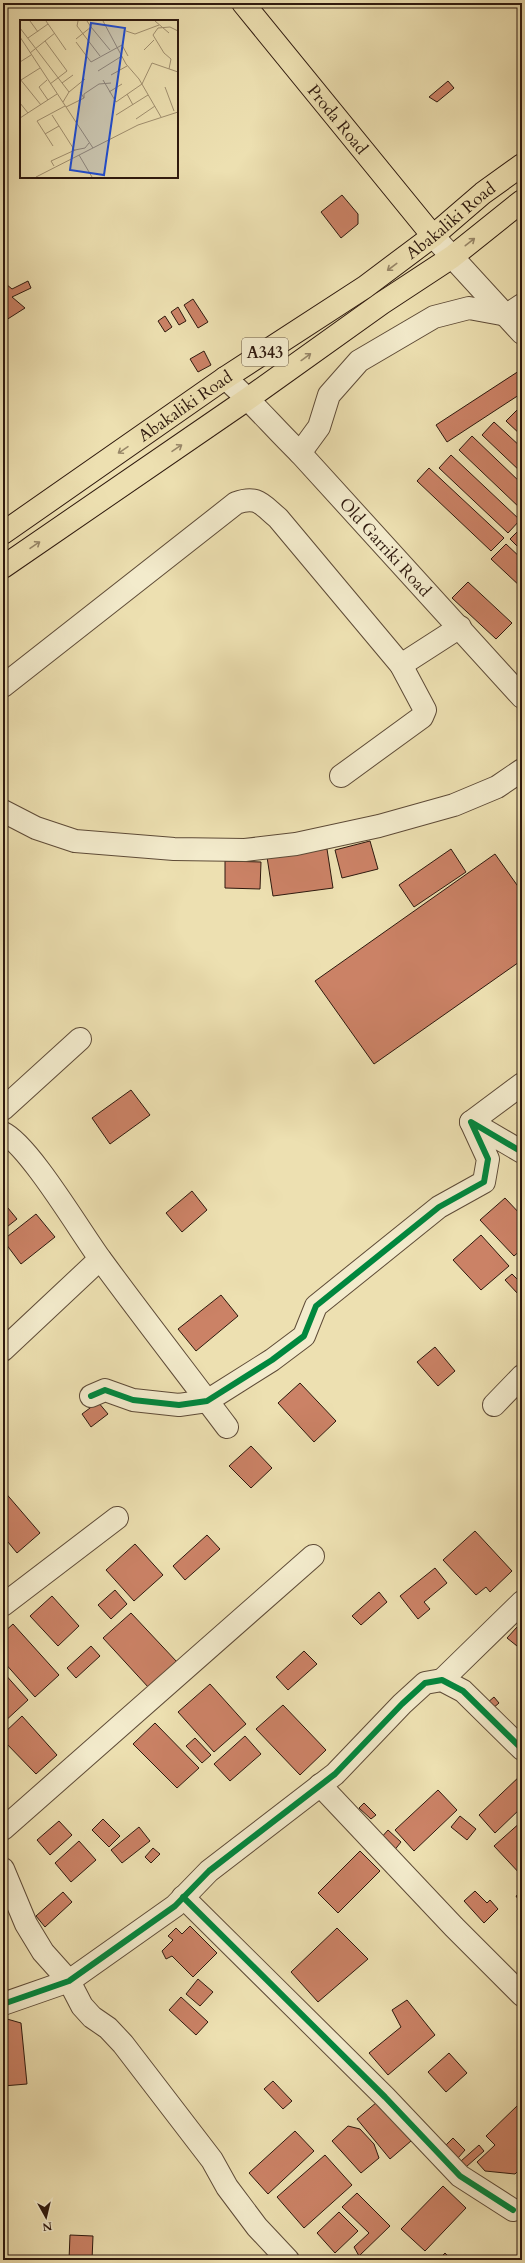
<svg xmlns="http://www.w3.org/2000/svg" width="525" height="2263" viewBox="0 0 525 2263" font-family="Cardo,serif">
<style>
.building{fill:#cb8266;stroke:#2e190e}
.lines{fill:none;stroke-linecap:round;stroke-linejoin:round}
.minor-casing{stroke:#5e4b37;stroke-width:24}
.major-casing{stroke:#2e190e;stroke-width:24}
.highway-casing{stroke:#2e190e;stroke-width:24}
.minor{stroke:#f3ebcc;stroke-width:22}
.major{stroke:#ede0b1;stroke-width:22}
.highway{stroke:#ede0b1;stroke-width:22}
.cycleway-casing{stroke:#f3ebcc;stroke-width:8}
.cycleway{stroke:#00873e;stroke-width:6}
.oneway{stroke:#978668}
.labels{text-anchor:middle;stroke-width:3;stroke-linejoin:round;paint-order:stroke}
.shield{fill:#f3ebcc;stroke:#695847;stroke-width:1}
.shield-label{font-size:16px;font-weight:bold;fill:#2e190e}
.street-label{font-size:17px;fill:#2e190e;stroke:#f3ebcc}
.inset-road{fill:none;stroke:#a19070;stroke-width:1}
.view{fill:#1d4ed8;fill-opacity:0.15;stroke:#1d4ed8;stroke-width:2}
.inset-edge{fill:none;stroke:#2e190e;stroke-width:2}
</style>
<rect width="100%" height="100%" fill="#ede0b1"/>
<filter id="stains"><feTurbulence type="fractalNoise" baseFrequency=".005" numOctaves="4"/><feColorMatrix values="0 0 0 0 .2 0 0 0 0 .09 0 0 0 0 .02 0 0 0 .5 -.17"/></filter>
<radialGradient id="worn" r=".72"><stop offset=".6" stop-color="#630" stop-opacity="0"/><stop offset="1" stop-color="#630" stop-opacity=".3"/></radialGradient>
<g class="building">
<path d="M448,81l6,7 -17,14 -8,-5z"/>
<path d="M342,195l16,19v10l-17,14 -20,-26z"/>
<path d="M28,281l3,7 -19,9 13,11 -22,14v-36l3,-2 6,5z"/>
<path d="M193,299l15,23 -10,6 -14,-23z"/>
<path d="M178,307l8,14 -7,4 -8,-13z"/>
<path d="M165,316l7,11 -7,5 -7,-11z"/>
<path d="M204,351l7,14 -13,7 -8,-13z"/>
<path d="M522,369v24l-75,49 -11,-17z"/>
<path d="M519,408l3,3v25l-16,-15z"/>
<path d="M494,422l28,26v25l-40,-38z"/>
<path d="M472,436l50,48v26l-63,-60z"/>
<path d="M451,455l69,65 -12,13 -69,-65z"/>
<path d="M429,468l75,70 -13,13 -74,-70z"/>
<path d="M522,527v24l-12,-12z"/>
<path d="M506,544l16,15v29l-31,-29z"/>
<path d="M468,582l44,41 -16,16 -44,-41z"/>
<path d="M370,841l8,28 -36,9 -7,-28z"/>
<path d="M327,849l6,39 -60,8 -6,-39z"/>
<path d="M451,849l15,23 -52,35 -15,-22z"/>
<path d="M495,854l27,38v68l-148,104 -59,-83z"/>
<path d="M225,861l36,1 -1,27 -35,-1z"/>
<path d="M131,1090l19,25 -40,29 -18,-26z"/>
<path d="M192,1191l15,19 -25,22 -16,-19z"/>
<path d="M505,1198l17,18v33l-8,7 -34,-36z"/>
<path d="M3,1202l14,17 -14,11z"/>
<path d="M36,1214l19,23 -34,27 -18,-24z"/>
<path d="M481,1235l28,31 -28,24 -28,-30z"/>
<path d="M512,1274l10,10v6l-4,4 -13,-14z"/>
<path d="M221,1295l17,21 -42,35 -18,-22z"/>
<path d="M435,1347l20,24 -17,15 -21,-24z"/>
<path d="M300,1383l36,38 -22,21 -36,-39z"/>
<path d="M98,1402l10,12 -17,13 -9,-13z"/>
<path d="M251,1446l21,22 -21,20 -22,-22z"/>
<path d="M3,1490l37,43 -23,20 -14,-17z"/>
<path d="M475,1531l37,40 -22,21 -4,-5 -10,8 -33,-35z"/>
<path d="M207,1535l13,14 -35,31 -12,-14z"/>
<path d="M135,1544l28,31 -29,26 -28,-31z"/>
<path d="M435,1568l12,15 -23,19 6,7 -12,10 -18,-23z"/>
<path d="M115,1590l12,14 -16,15 -13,-14z"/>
<path d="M379,1592l8,10 -26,23 -9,-9z"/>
<path d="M52,1596l27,30 -21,20 -28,-30z"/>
<path d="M131,1613l46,49 -28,26 -46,-50z"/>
<path d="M13,1624l46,51 -24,22 -32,-36v-28z"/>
<path d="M517,1627l5,5v18l-15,-12z"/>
<path d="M91,1646l9,10 -24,22 -9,-10z"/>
<path d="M304,1651l13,13 -29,26 -12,-13z"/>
<path d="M3,1672l25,28 -25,23z"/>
<path d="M210,1684l36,40 -32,28 -36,-40z"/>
<path d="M494,1697l5,6 -7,6 -5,-6z"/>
<path d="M283,1705l43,45 -26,25 -44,-46z"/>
<path d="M22,1716l35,39 -21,19 -33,-34v-6z"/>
<path d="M155,1723l44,45 -22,20 -44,-44z"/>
<path d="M245,1736l16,18 -31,27 -16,-17z"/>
<path d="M195,1738l16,17 -9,8 -16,-17z"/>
<path d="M522,1774v33l-27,26 -16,-18z"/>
<path d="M438,1790l19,20 -43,41 -19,-21z"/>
<path d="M364,1803l12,12 -5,4 -12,-11z"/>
<path d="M460,1816l16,13 -9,11 -16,-13z"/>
<path d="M103,1819l17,17 -11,11 -17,-17z"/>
<path d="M59,1821l13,14 -22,20 -13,-15z"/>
<path d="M522,1821v55l-28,-30z"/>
<path d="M139,1827l11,14 -28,22 -11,-13z"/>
<path d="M388,1830l13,12 -8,10 -13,-13z"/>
<path d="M79,1841l17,19 -25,22 -16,-19z"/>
<path d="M153,1848l7,6 -9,9 -6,-6z"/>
<path d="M360,1851l20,20 -42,42 -20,-20z"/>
<path d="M475,1891l12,12 3,-3 8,9 -14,14 -20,-22z"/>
<path d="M63,1892l9,10 -27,25 -9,-11z"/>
<path d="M522,1892v13l-6,-9z"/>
<path d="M190,1926l27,27 -24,24 -21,-21 -6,3 -4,-8 11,-11 -5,-4 8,-8 6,6z"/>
<path d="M337,1928l31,31 -50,43 -27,-30z"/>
<path d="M198,1979l15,13 -13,14 -14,-12z"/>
<path d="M181,1997l27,25 -12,13 -27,-25z"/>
<path d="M407,2000l28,35 -47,40 -19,-22 32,-26 -9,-17z"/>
<path d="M3,2009h2l2,10 14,4 6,61 -24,2z"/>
<path d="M449,2053l18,20 -21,19 -18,-20z"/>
<path d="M273,2081l19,20 -9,8 -19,-20z"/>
<path d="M377,2102l34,39 -21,18 -33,-40z"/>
<path d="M518,2105l4,4v58l-7,7 -30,-3 -8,-9 18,-17 -9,-9z"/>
<path d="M348,2126l12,3 14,15 5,14 -18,15 -29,-32z"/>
<path d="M295,2131l19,20 -46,43 -19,-21z"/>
<path d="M453,2138l12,12 -7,8 -13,-12z"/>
<path d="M479,2145l5,6 -18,16 -5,-6z"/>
<path d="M325,2155l27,30 -48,43 -27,-31z"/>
<path d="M443,2186l23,22 -41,43 -24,-22z"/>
<path d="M357,2193l33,33 -31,30 -5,-9 15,-14 -27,-26z"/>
<path d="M339,2212l19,19 -23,22 -18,-20z"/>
<path d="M70,2235l23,1 -1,24h-23z"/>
<path d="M445,2253l7,7h-14z"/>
</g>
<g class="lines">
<defs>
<g id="minor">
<path d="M433,236l89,97"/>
<path id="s1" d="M225,378c27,23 49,50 75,75l222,244"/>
<path d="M300,453l19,-26 10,-32 30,-34 75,-44 35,-9 38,7 15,-10"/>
<path d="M401,665l59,-38"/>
<path d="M3,686l233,-183c22,-8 26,2 42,15l123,147 24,45 -3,7 -81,59"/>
<path d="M3,811l33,17 39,13 99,8 71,1 51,-6 83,-18 75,-21 43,-18 25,-17"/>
<path d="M3,1109l77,-70"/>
<path d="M471,1122l51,-38"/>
<path d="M3,1133c26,12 78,100 98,127 41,56 84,111 126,167"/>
<path d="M3,1350l97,-91"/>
<path d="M91,1396l14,-6 28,10 46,5 28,-4 65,-41 32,-24 12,-30 123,-99 45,-25 4,-23 -17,-37 51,30"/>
<path d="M494,1405l28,-29"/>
<path d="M3,1605l114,-87"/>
<path d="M442,1680l80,-78"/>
<path d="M320,1785l134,142 68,68"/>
<path d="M3,1829l310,-273"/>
<path d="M3,1869l23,55 17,28 26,29 13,25 10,11 16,11 15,16 89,116 15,27 30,40 31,33"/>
<path d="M183,1897l202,200 75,79 53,34"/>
<path d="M3,2004l66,-23 106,-75 34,-35 126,-97 67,-70 23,-21 17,-3 21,11 59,58"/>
</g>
<g id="major">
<path id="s2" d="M243,3l190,233"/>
</g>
<g id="highway">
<path id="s3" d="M3,533l222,-155 140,-91 68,-51 50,-43 39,-28"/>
<path d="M3,567l246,-169 133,-95 70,-46 70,-56"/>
</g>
</defs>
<use href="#minor" class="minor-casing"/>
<use href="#major" class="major-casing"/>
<use href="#highway" class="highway-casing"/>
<use href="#minor" class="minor"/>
<use href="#major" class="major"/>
<use href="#highway" class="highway"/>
<defs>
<g id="cycleway">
<path d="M91,1396l14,-6 28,10 46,5 28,-4 65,-41 32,-24 12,-30 123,-99 45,-25 4,-23 -17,-37 51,30"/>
<path d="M183,1897l202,200 75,79 53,34"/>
<path d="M3,2004l66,-23 106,-75 34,-35 126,-97 67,-70 23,-21 17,-3 21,11 59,58"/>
</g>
</defs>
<use href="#cycleway" class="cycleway-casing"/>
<use href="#cycleway" class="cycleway"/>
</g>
<defs><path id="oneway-shaft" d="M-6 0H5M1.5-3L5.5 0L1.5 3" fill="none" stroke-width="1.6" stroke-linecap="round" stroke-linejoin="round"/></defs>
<g class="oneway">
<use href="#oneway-shaft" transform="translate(470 242) rotate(-38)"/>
<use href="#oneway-shaft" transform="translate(392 267) rotate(143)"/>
<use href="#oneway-shaft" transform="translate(306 357) rotate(-36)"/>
<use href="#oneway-shaft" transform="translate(177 448) rotate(-34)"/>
<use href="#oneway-shaft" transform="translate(123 450) rotate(146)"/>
<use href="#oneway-shaft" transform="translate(35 545) rotate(-34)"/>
</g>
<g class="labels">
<rect class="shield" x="242" y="338" width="46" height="28" rx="3"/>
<g class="shield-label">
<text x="265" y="358">A343</text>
</g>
<g class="street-label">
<text dy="6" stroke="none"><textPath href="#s2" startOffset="150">Proda Road</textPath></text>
<text dy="6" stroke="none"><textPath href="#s3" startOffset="546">Abakaliki Road</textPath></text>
<text dy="6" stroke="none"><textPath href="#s3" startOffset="222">Abakaliki Road</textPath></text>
<text dy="6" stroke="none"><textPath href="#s1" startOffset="233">Old Garriki Road</textPath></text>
</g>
</g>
<g transform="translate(20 20)">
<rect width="158" height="158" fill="#ede0b1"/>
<path class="inset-road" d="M10,1l8,11M26,1l20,29M58,1l-1,5 23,30M83,1l23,43 13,15 22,38M135,1l14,12M71,7l19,23M0,8l49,64M138,8l-5,7 11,18 7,6 -2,10M138,8l12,-1 8,4M106,11l9,3 24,-9M0,17l73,111M8,18l20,-14M56,19l15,-12 -4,-6M25,21l22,30 -17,13M56,22l15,20 31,-17 6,11M124,30l10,-10M10,33l25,-20M0,42l11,-7M78,51l24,-15M91,55l16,-9M0,59l21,26M1,60l19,-12M27,60l-8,7 9,13M83,60l13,22 26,-18 10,-21 26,9M42,63l11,-8M145,67l9,24M60,72l4,6v-4l15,-10 12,-1M89,72l13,-8M107,74l6,11M43,82l6,-10 16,-13M0,83l8,10M46,87l18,-9M32,95l23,36M96,95l32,-20M0,98l37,-24M116,99l19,-13M25,114l14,-8M33,126l-16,-25 28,-15M59,135l13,22M34,146l-3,-5 24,-11 10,-2 4,-5M16,157l102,-52 40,-13"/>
<path class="view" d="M71,3l34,5 -21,147 -34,-5z"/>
<rect width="158" height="158" class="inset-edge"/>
</g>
<rect width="525" height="2263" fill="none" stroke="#ede0b1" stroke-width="16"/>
<rect x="4" y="4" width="517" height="2255" fill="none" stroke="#2e190e" stroke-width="2"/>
<rect x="8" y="8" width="509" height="2247" fill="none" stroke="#2e190e"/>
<g transform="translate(46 2217) rotate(172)" stroke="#f3ebcc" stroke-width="3" paint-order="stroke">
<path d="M0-3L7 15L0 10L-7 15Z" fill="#2e190e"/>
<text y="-6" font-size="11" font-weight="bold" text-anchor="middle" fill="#2e190e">N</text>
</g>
<rect width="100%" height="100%" filter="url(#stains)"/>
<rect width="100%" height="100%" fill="url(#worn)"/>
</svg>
